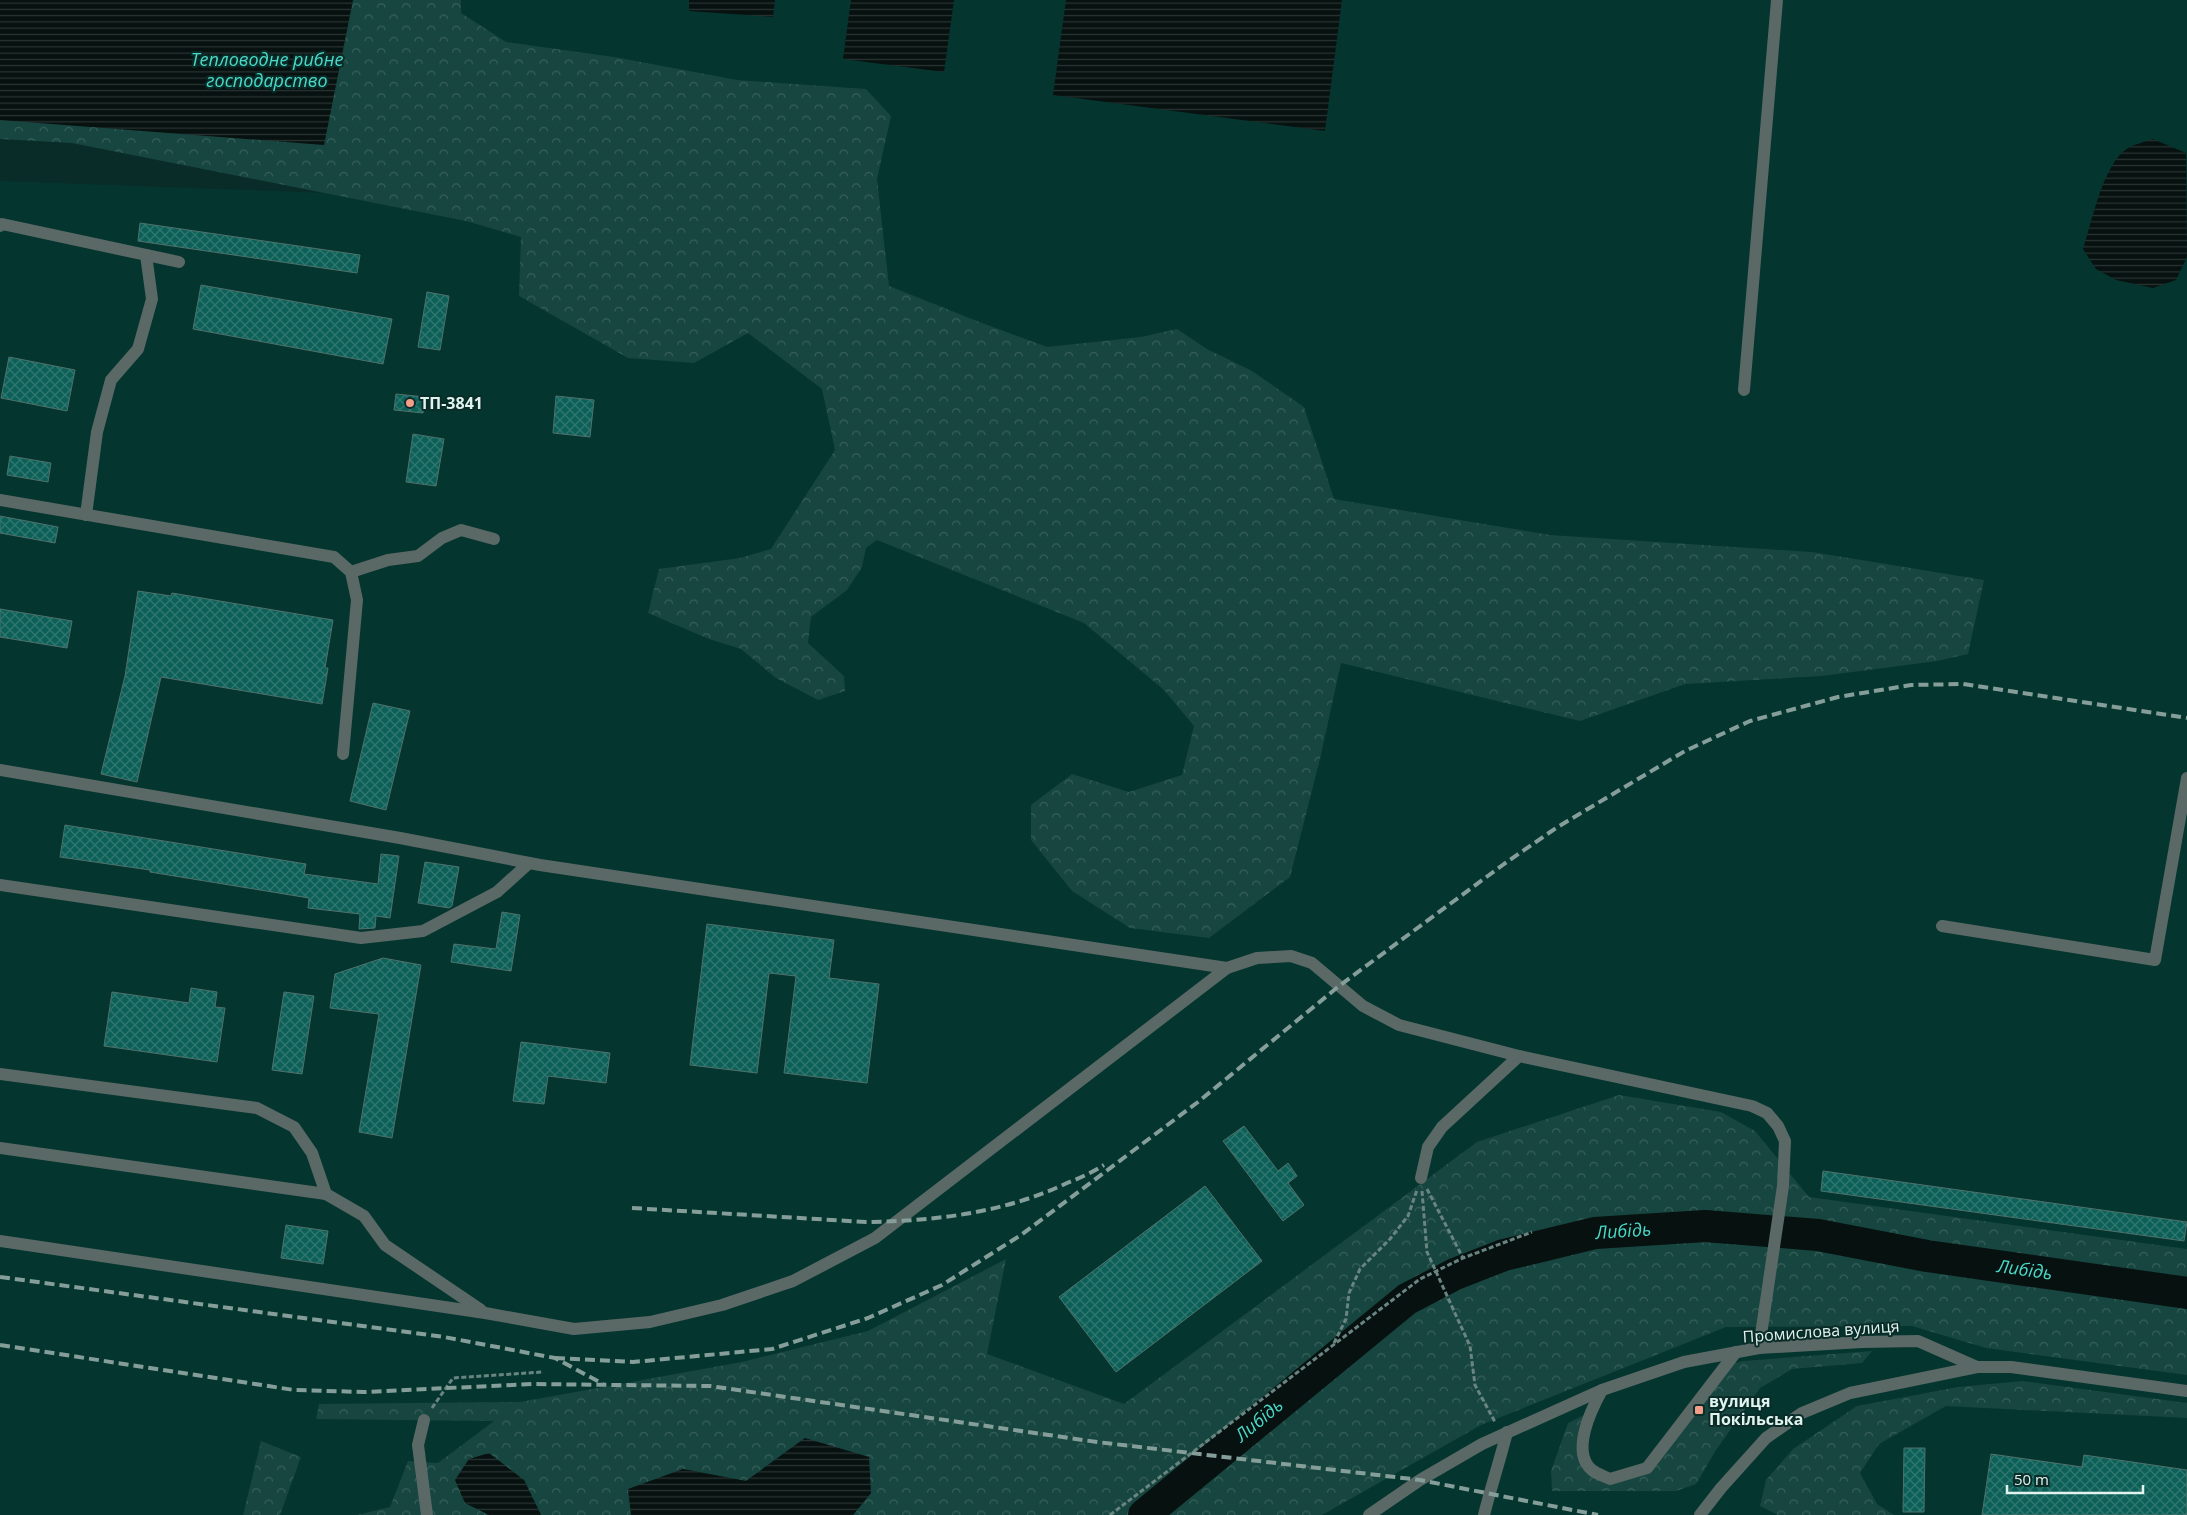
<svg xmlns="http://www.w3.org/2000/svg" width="2187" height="1515" viewBox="0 0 2187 1515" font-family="'Open Sans',sans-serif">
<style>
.built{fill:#05352f}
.forest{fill:url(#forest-crowns)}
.water{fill:url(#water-rules)}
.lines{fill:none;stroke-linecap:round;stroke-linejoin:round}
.river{stroke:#061110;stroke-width:32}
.building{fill:url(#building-cross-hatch);stroke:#50716c}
.path{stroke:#6a8581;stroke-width:3;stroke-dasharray:5 2.5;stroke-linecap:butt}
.minor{stroke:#5a6966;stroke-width:12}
.rail{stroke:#859e9a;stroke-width:4;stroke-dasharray:10 5;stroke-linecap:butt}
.poi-dot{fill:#f49e8a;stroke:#0a2c28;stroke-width:2}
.labels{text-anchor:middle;stroke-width:4;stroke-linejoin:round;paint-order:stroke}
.poi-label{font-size:16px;font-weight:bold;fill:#e1f3ef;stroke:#0a2c28;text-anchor:start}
.street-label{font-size:16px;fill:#e1f3ef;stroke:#0a2c28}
.water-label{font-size:18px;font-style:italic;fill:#4ad9c8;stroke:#0a2c28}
</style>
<defs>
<pattern id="forest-crowns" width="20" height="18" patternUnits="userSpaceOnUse" patternTransform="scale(1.25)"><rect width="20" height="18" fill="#17453f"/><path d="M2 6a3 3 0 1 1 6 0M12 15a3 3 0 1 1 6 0" fill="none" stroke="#38605b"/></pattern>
<pattern id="water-rules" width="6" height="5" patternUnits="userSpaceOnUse" patternTransform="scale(1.25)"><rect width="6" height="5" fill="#061110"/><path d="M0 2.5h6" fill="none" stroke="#2a3433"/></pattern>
<pattern id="building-cross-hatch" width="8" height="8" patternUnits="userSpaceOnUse" patternTransform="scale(1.25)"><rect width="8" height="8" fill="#0d6058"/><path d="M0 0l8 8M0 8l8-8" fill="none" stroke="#307770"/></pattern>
</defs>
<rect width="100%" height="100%" fill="#0a2c28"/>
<path class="built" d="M392,0h1795v1515h-2187v-1334l358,13z"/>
<g class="forest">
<path d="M0,0h461v13l45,29 108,15 123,23 129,9 25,27 -14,63 12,107 93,37 65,24 94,-10 36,-8 30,20 45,22 52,36 30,92 216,36 262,17 172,28 -16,74 -31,7 -115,15 -137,8 -105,37 -239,-58 -21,96 -30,118 -81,61 -79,-10 -58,-37 -41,-51v-35l41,-31 57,18 53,-17 12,-49 -30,-36 -80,-67 -207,-83 -11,8 -4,19 -15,23 -36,27 -3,26 36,33 1,15 -27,9 -42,-22 -35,-29 -32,-10 -61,-26 11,-44 81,-11 31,-9 64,-99 -13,-61 -74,-56 -54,30 -66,-5 -109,-62 2,-59 -55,-16 -394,-78 -72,-4z"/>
<path d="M1619,1095l102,17 34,19 54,66 378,52v126l-201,-27 -74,-22 -186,1 -245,98 -159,90h-469l18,-22 -66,-55 -59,43 -63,-12 -54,20 2,26h-90l-17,-35 -59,23 24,12h-132l33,-8 18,-46 30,2 56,-42 -178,-2 3,-15 201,-2 222,-40 126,-31 138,-72 -19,95 137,50 353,-262z"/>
<path d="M1872,1351l-10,12 -70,6 -32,19 -44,62 -20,34 -20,7h-124l-1,-20 17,-48 22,-11 -8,33 9,24 19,9 38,-10 77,-102 18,-5z"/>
<path d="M2022,1381l165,22v15l-241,-12 -67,38 -19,29 17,31 17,11h-116l-18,-9 6,-26 27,-31 64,-43 101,-19z"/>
<path d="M261,1441l40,16 -21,58h-37z"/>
</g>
<g class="water">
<path d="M0,0h353l-29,145 -324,-25z"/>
<path d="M689,0h86l-2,17 -84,-6z"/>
<path d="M851,0h103l-10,72 -101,-13z"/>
<path d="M1066,0h276l-17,131 -272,-36z"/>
<path d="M2153,139l33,14 1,104 -11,23 -23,8 -37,-8 -20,-11 -13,-20c9,-27 20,-86 45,-101 7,-4 17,-6 25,-9z"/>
<path d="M805,1438l64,19 2,36 -18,22h-222l-3,-26 55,-20 63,12z"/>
<path d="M489,1453l35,27 17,35h-52l-24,-12 -10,-23 14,-21z"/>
</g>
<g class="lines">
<path class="river" id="s1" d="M1144,1515l263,-216 48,-25 49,-19 91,-22 110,-7 113,9 109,21 260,37"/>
</g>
<g class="building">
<path d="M140,223l220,32 -3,18 -219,-32z"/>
<path d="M201,285l191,34 -9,45 -190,-35z"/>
<path d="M427,292l22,4 -9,54 -22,-3z"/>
<path d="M9,357l66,13 -8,41 -66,-13z"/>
<path d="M396,394l29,3 -2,16 -29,-3z"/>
<path d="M556,396l38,4 -4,37 -37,-4z"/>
<path d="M413,434l31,5 -8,47 -30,-4z"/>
<path d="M10,456l41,7 -3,19 -41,-7z"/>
<path d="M0,516l58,11 -3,16 -55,-10z"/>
<path d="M138,591l33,5 1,-3 161,27 -8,48h3l-6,36 -161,-27 -24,105 -36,-8 24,-98z"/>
<path d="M0,609l72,12 -5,27 -67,-11z"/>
<path d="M373,703l37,8 -24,99 -36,-9z"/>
<path d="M65,825l241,39 -2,10 74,10 3,-30 18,2 -9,62 -14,-2 -1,12 -16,1 1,-15 -52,-6 1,-10 -159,-26v-2l-90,-13z"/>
<path d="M425,862l34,5 -7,39 -3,2 -31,-5z"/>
<path d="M502,912l18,3 -9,56 -60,-9 3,-18 42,5z"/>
<path d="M707,924l127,16 -5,38 50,6 -12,99 -83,-10 12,-97 -27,-3 -12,100 -67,-8z"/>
<path d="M383,958l38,7 -29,173 -33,-6 20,-118 -49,-6 5,-34z"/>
<path d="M191,988l26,4 -2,15 10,1 -8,54 -113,-16 8,-54 77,11z"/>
<path d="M284,992l30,4 -12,78 -30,-4z"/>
<path d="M521,1042l89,11 -4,30 -58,-7 -4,28 -31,-3z"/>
<path d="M1244,1126l34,45 10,-8 9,13 -9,7 16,22 -21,16 -60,-80z"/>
<path d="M1823,1171l364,51 -3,19 -363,-50z"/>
<path d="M1205,1186l57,75 -146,111 -57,-75z"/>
<path d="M286,1225l42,6 -5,33 -42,-6z"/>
<path d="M1904,1448h21l-1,64h-21z"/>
<path d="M1991,1454l91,13 2,-12 103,15v45h-205z"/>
</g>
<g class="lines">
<g class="path">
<path d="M1427,1189l36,69"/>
<path d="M1422,1191l5,61 43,94 5,39 20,37"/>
<path d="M1334,1343l12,-24 3,-26 11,-24 30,-30 18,-23 9,-26"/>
<path d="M432,1408l21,-30 89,-6"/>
<path d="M1110,1515l310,-236 43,-21 69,-26"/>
</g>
<g class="minor">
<path d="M0,226l2,-2 177,38"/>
<path d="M1744,390l33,-390"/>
<path d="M0,500l334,57 17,15 6,28 -14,154"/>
<path d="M86,515l11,-83 14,-52 27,-31 14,-50 -6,-44"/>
<path d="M351,572l37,-12 30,-4 24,-18 19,-8 33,9"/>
<path d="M0,770l400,68 140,27 687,103"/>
<path d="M0,885l361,53 62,-7 74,-39 32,-29"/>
<path d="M1942,926l213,34 32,-182"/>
<path d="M0,1074l257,34 37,19 18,26 14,41 38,22 21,29 96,65"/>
<path d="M0,1148l326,46"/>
<path d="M1421,1178l7,-31 14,-20 77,-71"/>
<path d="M0,1241l485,72 89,16 76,-7 72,-17 71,-24 82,-43 352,-270 30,-10 34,-2 21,7 51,43 36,19 120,31 233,50 15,7 11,13 7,15 -2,45 -24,162"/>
<path d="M1602,1390c-10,18 -32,62 -10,80 5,4 12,6 18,9l37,-11 89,-116"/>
<path d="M424,1420l-6,25 9,70"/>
<path d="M1369,1515l51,-35 62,-36 120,-54 82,-28 75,-14 103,-6 56,-1 59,26h34l176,24"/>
<path d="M1484,1515c7,-28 16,-55 23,-83"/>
<path d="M1700,1515l21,-27 45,-50 36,-25 48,-20 127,-26"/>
</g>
<g class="rail">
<path d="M632,1208l234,14c69,-1 138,-9 201,-39 13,-5 26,-11 37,-18"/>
<path d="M0,1277l444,60 111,21 48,26"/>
<path d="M0,1345l294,45 70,2 169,-8 177,2 387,56 323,38 178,35"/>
<path d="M555,1358l78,4 139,-13 96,-31 74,-33 79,-50 177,-133 141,-116 165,-122 52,-36 129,-77 65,-30 88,-24 73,-12 52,-1 224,34"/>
</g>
</g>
<g class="poi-dot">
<circle cx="410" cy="403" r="5"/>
<rect x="1694" y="1405" width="10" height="10" rx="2.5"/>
</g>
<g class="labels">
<g class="poi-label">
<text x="420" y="409">ТП-3841</text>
<text x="1709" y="1407">вулиця<tspan x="1709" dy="18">Покільська</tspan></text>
</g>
<g class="street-label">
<text transform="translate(1821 1331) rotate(-4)" y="6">Промислова вулиця</text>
</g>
<g class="water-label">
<text x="267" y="66">Тепловодне рибне<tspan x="267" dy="21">господарство</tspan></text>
<text dy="6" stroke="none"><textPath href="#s1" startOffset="569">Либідь</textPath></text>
<text dy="6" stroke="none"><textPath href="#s1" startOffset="974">Либідь</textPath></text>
<text dy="6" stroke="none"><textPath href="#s1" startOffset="149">Либідь</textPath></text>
</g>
</g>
<path d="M2007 1485v8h136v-8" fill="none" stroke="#e1f3ef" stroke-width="2.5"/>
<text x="2014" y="1485" font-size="15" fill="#e1f3ef" stroke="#0a2c28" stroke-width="4" paint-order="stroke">50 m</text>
</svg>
